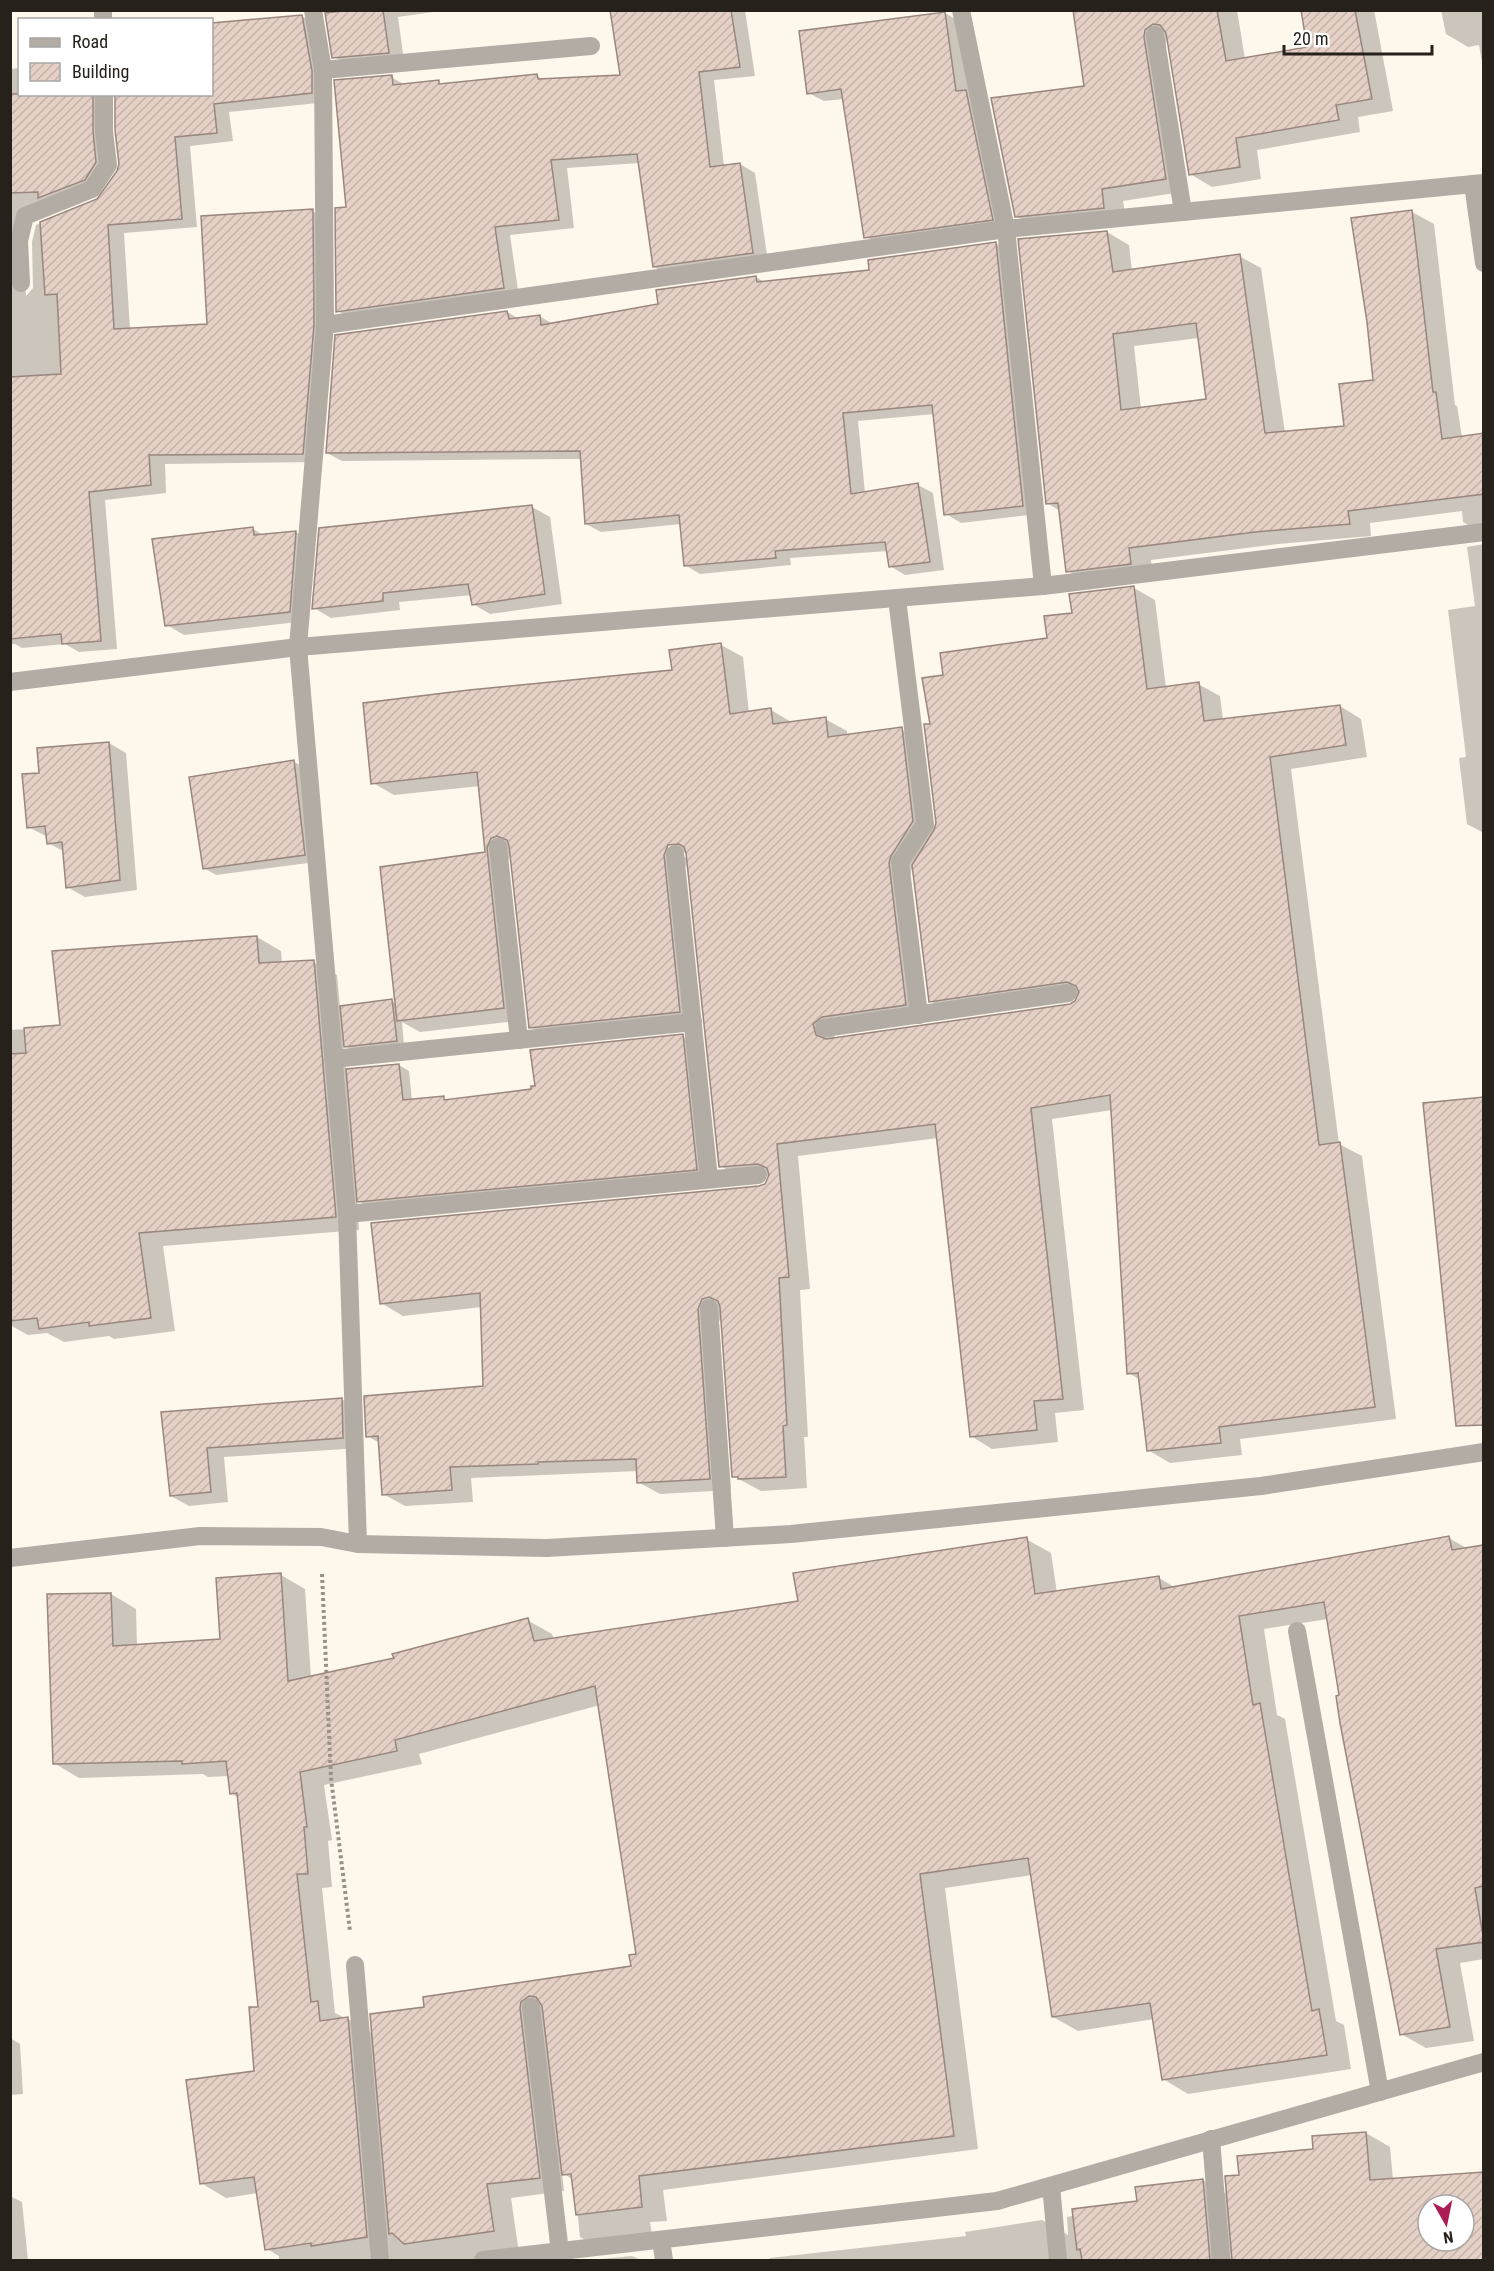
<svg xmlns="http://www.w3.org/2000/svg" width="1494" height="2271" viewBox="0 0 1494 2271" font-family="'Roboto Condensed',sans-serif">
<style>
.shadow{fill:#0003;fill-rule:evenodd}
.building{fill:url(#building-hatch);stroke:#99867d;stroke-width:1.5;fill-rule:evenodd}
.lines{fill:none;stroke-linecap:round;stroke-linejoin:round}
.path{stroke:#979188;stroke-width:4;stroke-dasharray:3 3;stroke-linecap:butt}
.service{stroke:#b2aca5;stroke-width:18}
.minor{stroke:#b2aca5;stroke-width:18}
.tertiary{stroke:#b2aca5;stroke-width:18}
</style>
<defs>
<pattern id="building-hatch" width="6" height="6" patternUnits="userSpaceOnUse" patternTransform="scale(1.5)"><rect width="6" height="6" fill="#e5d0c6"/><path d="M-1 1l2-2M0 6l6-6M5 7l2-2" fill="none" stroke="#c4b2aa"/></pattern>
</defs>
<rect width="100%" height="100%" fill="#fef7ec"/>
<g class="shadow">
<path d="M335,10h113l-50,7 6,44 -54,5 -16,-9z"/>
<path d="M612,10h133l10,66 -41,4 10,86 16,-2 15,9 13,89 -98,14 -16,-9 -15,-104 -72,5 7,60 -64,7 9,62 -166,23 -15,-9 10,-103 43,-131 14,8 33,-3 7,3 92,-9 7,4 78,-4z"/>
<path d="M1075,10h162l8,49 64,-11 -7,-38h72l19,101 -35,6 2,15 -103,18 4,29 -49,8 -22,-13 -23,-138 -2,14 23,141 -65,10 3,19 -88,9 -22,-13 69,-129z"/>
<path d="M1441,10h43v63l-5,-28 -11,2 -22,-13z"/>
<path d="M945,13l15,9 47,206 -126,17 -15,-8 -22,-138 -20,2 -16,-8z"/>
<path d="M302,16l16,10 10,76 -99,10 4,29 -43,5 7,81 -73,6 6,96 79,-4 103,-114 17,9 -10,242 -154,2 1,29 -61,7 12,149 -38,3 -14,-8 -43,4 -7,-4h-5v-575l10,-1v26h94l-5,9 3,69 -82,50 -7,29 3,45 7,-8 -1,-46 4,-17 62,-25 114,-106v-31l22,-2z"/>
<path d="M1412,212l22,12 21,181 2,1 5,31 22,-3v100l-21,-12 -1,-11 -92,12 1,13 -93,8 -127,16 2,16 -63,8 -22,-13 -8,-60 -13,-8 60,-271 22,13 3,26 107,-15 22,12 24,165 61,-6 28,-46zM1199,338l8,62 -66,9 -7,-63z"/>
<path d="M996,243l15,9 27,262 -77,9 -15,-9 -12,-100 -76,7 7,72 53,-8 15,8 11,77 -39,5 -15,-9 -2,-15 -98,7 1,7 -91,9 -15,-9 -4,-41 -80,8 -15,-8 -4,-65 -240,2 -15,-8 180,-141 12,7 20,-3 14,8 106,-19 96,-28 10,5 106,-11z"/>
<path d="M532,507l18,10 12,87 -72,10 -17,-10 -1,-9 -73,7 1,8 -69,8 -17,-10z"/>
<path d="M253,529l12,7 31,-4 17,10 -6,79 -123,14 -17,-10z"/>
<path d="M1484,544v289l-17,-9 -8,-66 7,-1 -18,-147 27,-4 -8,-59z"/>
<path d="M1134,588l21,12 11,88 32,-4 22,12 3,24 117,-14 21,13 6,38 -76,12 48,375 23,12 34,263 -156,20 2,16 -72,8 -22,-13 -8,-70 -11,-7 -17,-263 -60,9 32,291 -29,3 3,29 -66,7 -21,-13 -33,-298 -140,18 12,133 -10,1 8,147h-4l3,51 -46,3 -28,-15 -11,-162 -3,8 12,168 -71,4 -22,-12v-11l-167,7 2,24 -68,4 -22,-12 -3,-51 -13,-7 118,-48 -3,-81 -79,9 -22,-13 385,-118 4,-9 -28,3 -21,-13 -33,-307 -3,9 16,156 -149,15 -22,-12 -19,-175 -3,9 17,159 -105,12 -18,-10 2,23 -50,6 -11,-6 3,26 53,-6 10,6 3,30 31,-3 7,3 83,-11 149,-54 10,6 14,133 -337,32 -12,-7 2,30 -196,16 12,85 -61,8 -5,-3 -45,6 -17,-9 -19,2 -18,-10v-295l52,-3 195,-90 24,14 1,12 31,-1 24,13 3,32 52,-6 4,3 90,-150 -6,-68 -86,9 -21,-12 301,-111 47,-27 22,12 6,56 22,-3 22,13 32,-4 22,12v5l54,-7 22,12 12,94 3,-12 -7,-98 14,-49 104,-37 24,-25zM662,840l26,15v4l-27,-16zM913,864l17,137 22,12 128,-18 -4,8 -6,3 -236,33 1,-4 92,-18 -17,-141z"/>
<path d="M109,743l17,10 11,137 -52,7 -18,-10 -2,-35 -17,-9v-6l-20,-10z"/>
<path d="M294,762l12,6 10,94 -100,13 -12,-7z"/>
<path d="M342,1399l17,10 1,39 -136,9 4,45 -39,4 -18,-10 -8,-83z"/>
<path d="M1449,1538l19,11 16,-2v412l-24,4 14,78 -48,7 -25,-14 -73,-415 -64,10 13,86 8,4 51,302 8,4 7,44 -163,25 -25,-15 -9,-60 -76,12 -25,-14 -21,-142 -87,13 33,261 -315,41 4,31 -17,1 4,24 -49,5 -25,-14 -6,-57 -12,-7 2,18 -53,7 9,62h-241v-4l-12,-7 -9,-56 -32,5 -25,-15 55,-110 3,-65 -20,-210 -8,-5 -2,-17 -21,1 -5,-3 -124,4 -25,-15 57,-169 25,15 1,37 85,-5 59,-66 24,14 6,89 85,-19 131,-39 25,14 2,5 246,-37 226,-63 25,14 6,40 102,-15 17,10zM600,1705l37,250 -5,12 -206,41 -52,26 -26,-15 -5,1v-3l-8,-4 -13,-125 10,-1 -4,-46 4,-1 -8,-55 98,-21 -3,-10z"/>
<path d="M10,2038l10,6 3,50 -13,1z"/>
<path d="M1366,2133l24,14 3,33 91,-7v87h-714v-2l196,-22 -1,-4 77,-12 26,15 -1,-18 72,-15 64,-22 25,15 13,-19zM1428,2205h36v36h-36z"/>
<path d="M10,2196l12,6 6,58h-18z"/>
<path d="M632,2256l9,4h-51z"/>
</g>
<g class="building">
<path d="M351,10h32l6,43 -57,5 -7,-45z"/>
<path d="M610,10h121l9,57 -41,5 11,95 30,-4 13,90 -100,14 -16,-113 -86,6 8,60 -64,7 9,61 -168,24 -1,-104 11,-1 -12,-127 58,-5 1,10 46,-5v4l98,-10 1,5 82,-4z"/>
<path d="M1073,10h144l9,51 81,-14 -6,-37h54l17,89 -36,6 3,15 -103,18 4,29 -51,8 -23,-142 -6,-8 -7,-1 -8,6 -1,7 22,142 -64,10 2,19 -89,9 -24,-119 93,-12z"/>
<path d="M945,12l11,79 10,-1 27,130 -129,18 -23,-149 -34,5 -8,-63z"/>
<path d="M302,15l10,56v22l-98,11 3,29 -42,4 7,82 -74,6 6,104 93,-5 -6,-108 112,-7 1,116 -11,129 -154,1 2,30 -62,7 12,149 -39,3 -1,-10 -51,5v-262l51,-3 -4,-80 -12,1 -5,-73 57,-23 20,-28 2,-7 -4,-34v-36h97v-71z"/>
<path d="M10,94h83v37l3,31 -11,18 -47,18v-6l-28,1z"/>
<path d="M1412,210l21,182h3l6,47 42,-6v61l-136,17 2,13 -95,8 -126,16 2,16 -65,8 -8,-69 -12,1 -28,-265 89,-8 6,41 127,-18 25,179 79,-7 -5,-42 34,-4 -6,-58 -16,-104zM1196,323l10,76 -85,11 -8,-76z"/>
<path d="M996,242l27,264 -79,9 -12,-110 -89,8 8,81 67,-11 12,79 -41,5 -4,-25 -110,9 1,7 -92,8 -5,-51 -94,9 -5,-73 -254,2 9,-118 172,-24 2,8 31,-4 1,10 117,-21 -2,-14 100,-14 1,6 112,-12 -1,-10z"/>
<path d="M532,505l13,89 -73,11 -4,-21 -85,9v8l-71,8 7,-81z"/>
<path d="M253,527l1,8 42,-4 -6,81 -125,14 -13,-87z"/>
<path d="M1134,586l13,103 52,-7 5,39 136,-16 6,40 -76,12 49,388 21,-3 35,265 -156,20 2,16 -74,8 -9,-78 -11,1 -17,-279 -79,13 32,291 -29,2 3,29 -67,7 -35,-313 -158,20 12,133 -10,1 8,147 -4,1 3,51 -48,2v-2h-6l-12,-170 -2,-6 -9,-4 -7,2 -4,10 12,170 -73,4 -1,-24 -98,3v2l-88,3 2,23 -70,5 -4,-59 -12,1 -2,-41 119,-10 -3,-93 -100,11 -9,-81 388,-37 6,-2 4,-9 -2,-7 -9,-4 -39,3 -33,-314 -2,-6 -5,-3 -11,1 -4,10 16,157 -151,16 -20,-182 -2,-6 -10,-4 -6,2 -4,10 17,160 -107,13 -17,-154 105,-15 -8,-80 -106,12 -8,-81 106,-13 203,-20 -3,-20 52,-7 9,71 41,-6 2,16 53,-7 2,20 74,-10 11,94 -22,35 -2,7 17,142 -84,12 -9,7 3,11 10,4 244,-35 5,-3 4,-9 -3,-6 -9,-4 -138,20 -17,-137 22,-35 2,-7 -12,-99h6l-8,-46 21,-3 -3,-22 107,-15 -3,-22 28,-3 -3,-19z"/>
<path d="M109,742l11,138 -54,8 -4,-46 -15,2 -2,-18 -18,2 -5,-54 17,-1 -2,-25z"/>
<path d="M294,760l11,95 -102,14 -14,-92z"/>
<path d="M257,936l2,27 55,-3 22,257 -197,16 12,85 -62,8v-4l-50,7 -2,-11 -27,3v-267l16,-1 -2,-25 36,-3 -8,-74z"/>
<path d="M392,999l5,42 -53,6 -4,-41z"/>
<path d="M683,1034l14,136 -340,32 -11,-133 53,-5 4,36 41,-4v4l87,-11v-3h4l-5,-36z"/>
<path d="M1484,1097v328l-28,1 -33,-323z"/>
<path d="M342,1398l1,40 -136,10 4,44 -41,4 -9,-84z"/>
<path d="M1449,1536l3,14 32,-5v341l-9,2 9,54 -48,7 14,78 -50,8 -60,-312 -4,-27 3,-1 -15,-93 -85,14 14,89 7,-2 52,308 7,-2 8,46 -165,25 -12,-77 -98,14 -24,-159 -108,16 34,262 -315,40 3,31 -66,8 -5,-41 -9,1 -20,-169 -6,-9 -7,-1 -8,6 -1,6 20,170 -53,6 7,47 -90,13 -12,-11 -3,1 -19,-220 54,-7 -1,-10 208,-31 -2,-11 7,-1 -41,-268 -200,54 2,11 -97,21 7,55h-3l4,47h-11l14,128 7,-1 2,20 28,-4 19,220 -56,9v-3l-46,7 -11,-73 -54,7 -14,-104 68,-9 -5,-64h9l-14,-143 -7,-71 -7,1 -4,-33 -44,3v-3l-129,3 -6,-170 64,-1 2,53 107,-7 -4,-61 65,-5 7,108 106,-23 -2,-4 136,-36 6,23 264,-40 -5,-28 234,-36 8,57 124,-18 2,13z"/>
<path d="M1366,2132l4,48 114,-8v88h-252l-7,-84 14,-1 -2,-19 76,-7 -1,-13zM1428,2205h36v36h-36z"/>
<path d="M1203,2179l7,81h-128l-2,-11 -3,1 -5,-41 65,-8 -2,-14z"/>
</g>
<g class="lines">
<path class="path" d="M322,1574l9,204 19,153"/>
<g class="service">
<path d="M961,10l45,219 37,357"/>
<path d="M1155,35l28,177"/>
<path d="M709,1308l16,230"/>
<path d="M1297,1631l83,461"/>
<path d="M531,2007l29,245"/>
<path d="M1211,2139l10,121"/>
<path d="M1051,2186l7,74"/>
<path d="M661,2240l3,20"/>
</g>
<g class="minor">
<path d="M103,10v10"/>
<path d="M313,10l10,60 2,255 -27,322 49,567 11,330"/>
<path d="M323,70l268,-24"/>
<path d="M1473,184l11,79"/>
<path d="M21,283l-2,-42 6,-25 67,-27 16,-24 -4,-34v-37"/>
<path d="M325,325l681,-96 478,-46"/>
<path d="M897,599l28,225 -25,38 19,153"/>
<path d="M10,682l288,-35 745,-61 441,-54"/>
<path d="M498,847l21,193"/>
<path d="M675,854l34,325"/>
<path d="M824,1028l244,-35"/>
<path d="M333,1059l360,-37"/>
<path d="M347,1214l411,-39"/>
<path d="M10,1558l190,-22 121,1 37,7 189,4 244,-14 470,-48 223,-34"/>
<path d="M355,1965l25,295"/>
</g>
<path class="tertiary" d="M483,2260l514,-59 487,-139"/>
</g>
<rect width="1494" height="2271" fill="none" stroke="#26211b" stroke-width="24"/>
<rect x="18" y="18" width="195" height="78" fill="#ffffff" stroke="#a8a6a4" stroke-width="1.5"/>
<rect x="30" y="38" width="30" height="9" fill="#b2aca5" stroke="#a8a6a4" stroke-width="1.5"/>
<text x="72" y="48" font-size="18" fill="#26211b">Road</text>
<rect x="30" y="63" width="30" height="18" fill="url(#building-hatch)" stroke="#a8a6a4" stroke-width="1.5"/>
<text x="72" y="78" font-size="18" fill="#26211b">Building</text>
<g transform="translate(1446 2223) rotate(171)"><circle r="28" fill="#ffffff" stroke="#a8a6a4" stroke-width="1.5"/>
<path d="M0-4.5L10 22L0 15L-10 22Z" fill="#ad1d55"/>
<text y="-9" font-size="16" font-weight="bold" text-anchor="middle" fill="#26211b">N</text>
</g>
<path d="M1284 45v9h148v-9" fill="none" stroke="#26211b" stroke-width="3"/>
<text x="1293" y="45" font-size="18" fill="#26211b" stroke="#ffffff" stroke-width="4.5" paint-order="stroke">20 m</text>
</svg>
